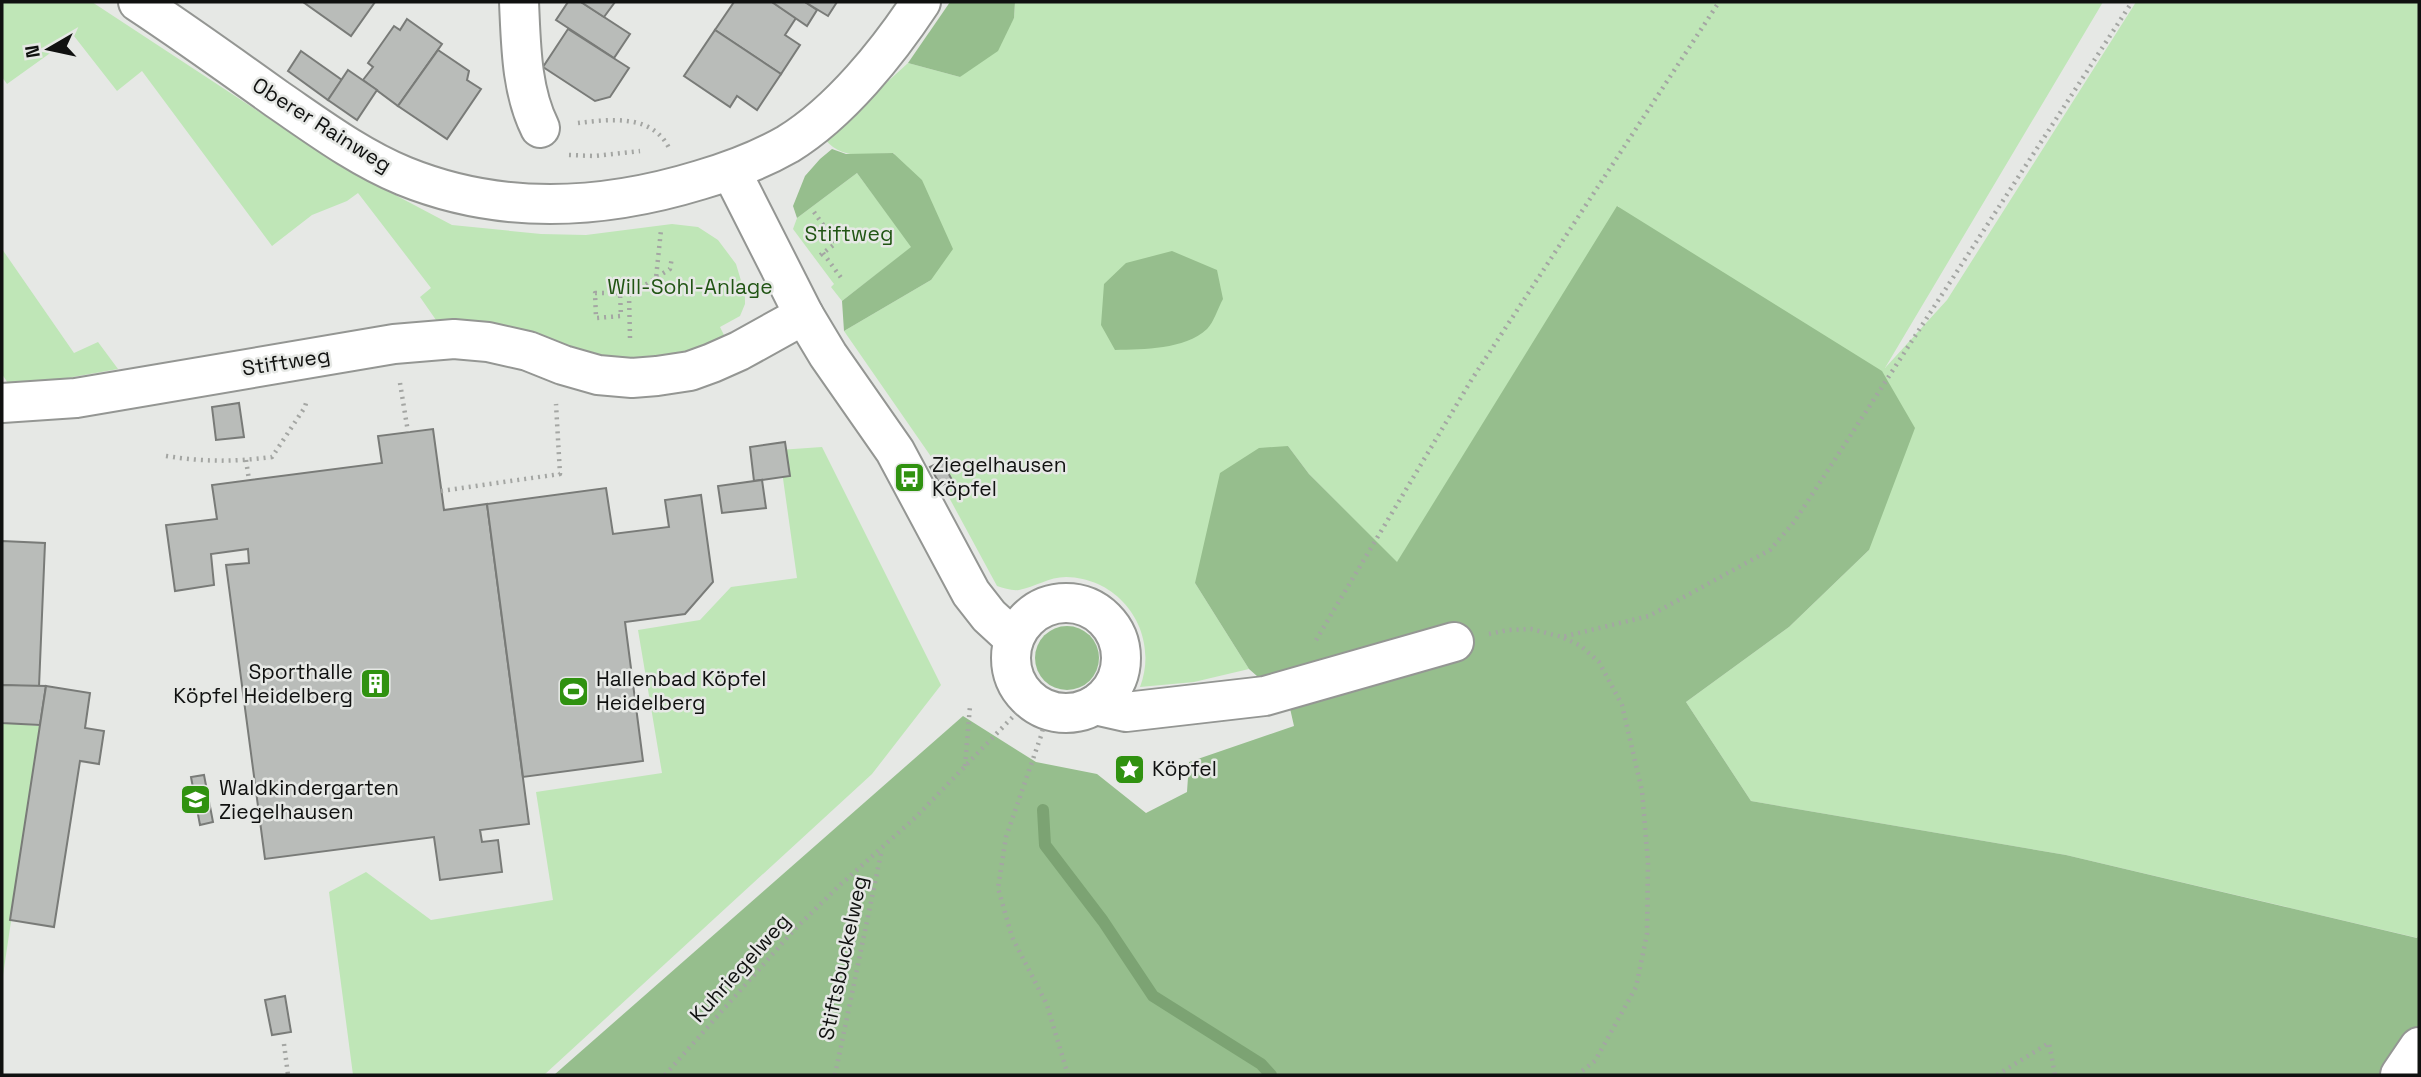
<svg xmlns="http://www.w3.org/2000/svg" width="2421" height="1077" viewBox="0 0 2421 1077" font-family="'Space Grotesk',sans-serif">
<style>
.green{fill:#bfe6b7}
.forest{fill:#96be8d}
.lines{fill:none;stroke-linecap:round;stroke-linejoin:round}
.stream{stroke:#7ca373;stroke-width:12}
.building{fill:#b9bcb9;stroke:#797b78;stroke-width:2}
.minor-casing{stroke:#949693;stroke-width:42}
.path{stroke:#a4a6a3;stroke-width:4.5;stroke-dasharray:2 5;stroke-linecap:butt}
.minor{stroke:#fff;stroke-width:38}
.labels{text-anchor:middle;stroke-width:5;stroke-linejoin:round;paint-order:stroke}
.street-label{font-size:21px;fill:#101110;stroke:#e6e8e5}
.park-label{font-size:21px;fill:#215514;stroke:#e6e8e5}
.poi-label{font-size:21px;fill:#101110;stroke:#e6e8e5;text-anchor:start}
</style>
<rect width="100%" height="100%" fill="#e6e8e5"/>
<g class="green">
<path d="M2,2h90l254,167 106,56 89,9 45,1 86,-11 26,3 20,13 18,24 9,30v10l-5,12 -20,11 5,10 -46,18 -39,6 -52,-4 -96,-35 -56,-2 -16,-23 11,-9 -73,-95 -11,8 -35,14 -40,31 -130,-175 -25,20 -43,-55 -67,48 -5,-7z"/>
<path d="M1015,2h1088l-218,366 62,-68 189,-298h283l-1,936 -352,-83 -315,-54 -65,-99 103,-75 80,-77 -251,-344 -221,357 -88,-89 -21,-28 -93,137 54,86 -55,13 -54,5c20,-52 -17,-109 -74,-110 -17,0 -31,10 -47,13 -7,1 -15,-2 -22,-4l-52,-96 8,-9 -11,-23h-10l-88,-127 87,-51 -37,-127c-26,1 -52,8 -69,-14l83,-76 52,14 54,-59z"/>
<path d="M857,173l55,74 -70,54 -11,-14 3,-3 -41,-55 4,-11z"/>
<path d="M2,249l72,104 24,-11 20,27 -107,19 -9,-14z"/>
<path d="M822,447l119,238 -69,89 -328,301h-191l-24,-183 37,-20 65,48 122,-20 -17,-108 126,-19 -24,-143 62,-10 31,-33 66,-9 -18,-128z"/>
<path d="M2,723l38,3 -38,256z"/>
</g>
<g class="forest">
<path d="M950,2h65l-1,16 -16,33 -38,26 -52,-14z"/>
<path d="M832,149l14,5 47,-1 29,27 31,69 -22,31 -87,51 -2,-30 69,-54 -54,-74 -60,45 -4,-12 12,-30 15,-17z"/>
<path d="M1617,206l265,165 33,57 -46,122 -80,77 -103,75 65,99 315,54 351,83 2,-3v140h-1865l409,-359 73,46 61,12 49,39 41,-21 2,-30 105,-36 -5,-22 -40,-35 -54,-86 25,-110 39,-25 29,-2 21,28 88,88z"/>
<path d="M1172,251l45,19 6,29c-5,9 -9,23 -16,30 -23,21 -63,20 -92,21l-14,-25 3,-41 22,-21z"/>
<circle cx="1067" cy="658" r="32"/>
</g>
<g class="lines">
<path class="stream" d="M1043,810l2,35 58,76 50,75 108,68 10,11"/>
</g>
<g class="building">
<path d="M303,2h72l-24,34z"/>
<path d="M568,2h13l49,32 -16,24 -58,-38z"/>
<path d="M581,2h34l-11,15z"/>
<path d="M734,2h38l24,16 -11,17 15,10 -19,29 -66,-44z"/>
<path d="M772,2h33l12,8 -10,16z"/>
<path d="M805,2h32l-9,14z"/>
<path d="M407,19l35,25 -44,62 -35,-26 10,-13 -5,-4 26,-37 6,4z"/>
<path d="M568,29l61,39 -19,29 -15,4 -52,-34z"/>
<path d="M715,30l66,44 -24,36 -20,-14 -7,11 -46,-31z"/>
<path d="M438,50l31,21 -2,9 14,9 -34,50 -49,-33z"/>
<path d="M301,51l41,29 -14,20 -40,-29z"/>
<path d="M348,70l29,20 -20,30 -29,-20z"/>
<path d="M239,403l5,34 -28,3 -4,-33z"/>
<path d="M433,429l11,81 43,-6 42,320 -49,6 2,12 16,-2 4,32 -62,8 -6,-43 -169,22 -39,-294 23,-2 -1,-14 -37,5 3,31 -39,6 -9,-66 51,-6 -5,-34 170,-22 -4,-27z"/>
<path d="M785,442l5,34 -36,5 -4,-34z"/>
<path d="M942,461l10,19 -11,6 -11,-19z"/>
<path d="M762,480l4,28 -44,5 -4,-27z"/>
<path d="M606,488l7,46 56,-7 -4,-27 36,-5 12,87 -28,32 -60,8 18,139 -120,16 -36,-273z"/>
<path d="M2,541l43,2 -6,144 -37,-2z"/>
<path d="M2,685l44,1 -6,39 -38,-2z"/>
<path d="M46,686l44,7 -5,35 19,3 -5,33 -19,-3 -26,166 -44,-7z"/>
<path d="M204,775l9,47 -13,3 -9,-48z"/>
<path d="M285,996l6,36 -19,3 -7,-35z"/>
</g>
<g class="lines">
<defs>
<g id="minor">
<path d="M138,2c47,31 93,64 139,97 41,28 81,58 127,77 96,39 198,34 296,4 31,-9 60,-20 88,-36 52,-32 100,-92 133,-142"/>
<path d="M519,2c2,42 2,88 21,126"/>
<path d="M731,171l73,144 24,40 67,96 76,142 18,23 25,23"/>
<path d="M2,403l74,-5 318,-54 60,-5 34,3 40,9 35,14 35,10 34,3 25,-2 33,-5 22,-8 27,-12 65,-36"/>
<circle cx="1066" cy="658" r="55"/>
<path d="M1095,705l31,7 139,-16 189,-54"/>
<path d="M2400,1075l19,-28"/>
</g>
</defs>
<use href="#minor" class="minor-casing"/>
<g class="path">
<path d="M578,123c33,-4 74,-9 91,25"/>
<path d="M569,155l25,1 46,-5"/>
<path d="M814,212l22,31 -18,14"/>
<path d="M823,253l19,26"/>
<path d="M657,277l13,-8 2,-12"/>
<path d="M595,293h25l1,23 -25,2z"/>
<path d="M630,338l-1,-43 27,-17 5,-48"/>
<path d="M400,383l8,49"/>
<path d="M166,456c39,6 66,6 106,1l33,-50 2,-8"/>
<path d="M246,460l3,20"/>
<path d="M441,491l119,-17 -4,-70"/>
<path d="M1489,634l19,-4 23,-1 31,8 87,-21 121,-66 24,-28 23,-35 315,-485"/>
<path d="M1564,638l17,8 18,16 23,43 20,86 6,71 -1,72 -11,53 -41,74 -18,14"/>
<path d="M1316,640l156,-261 247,-377"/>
<path d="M1047,709l-5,24 -36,104 -8,51 14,49 35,68 21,70"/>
<path d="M965,766l5,-60"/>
<path d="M284,1044l4,31"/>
<path d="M665,1075l129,-145 46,-45 76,-68 114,-118"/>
<path d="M835,1075l47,-226"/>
<path d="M1997,1075l52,-32 6,32"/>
</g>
<use href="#minor" class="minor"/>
</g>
<defs>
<symbol id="bus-square" viewBox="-11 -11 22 22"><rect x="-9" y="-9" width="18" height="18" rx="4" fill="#309210" stroke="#e6e8e5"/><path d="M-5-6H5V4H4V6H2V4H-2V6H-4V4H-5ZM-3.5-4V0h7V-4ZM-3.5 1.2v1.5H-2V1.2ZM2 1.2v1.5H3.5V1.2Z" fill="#fff"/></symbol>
<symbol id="building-square" viewBox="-11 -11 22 22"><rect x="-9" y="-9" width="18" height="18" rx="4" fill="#309210" stroke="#e6e8e5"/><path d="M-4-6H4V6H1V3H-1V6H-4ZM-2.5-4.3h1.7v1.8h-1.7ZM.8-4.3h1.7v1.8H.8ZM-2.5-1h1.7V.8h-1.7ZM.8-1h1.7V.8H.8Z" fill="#fff"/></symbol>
<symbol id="stadium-square" viewBox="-11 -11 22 22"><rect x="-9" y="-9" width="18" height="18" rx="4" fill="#309210" stroke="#e6e8e5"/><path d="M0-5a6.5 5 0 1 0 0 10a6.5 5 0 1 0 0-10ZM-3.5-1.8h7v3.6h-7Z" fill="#fff"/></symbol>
<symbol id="sight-square" viewBox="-11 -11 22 22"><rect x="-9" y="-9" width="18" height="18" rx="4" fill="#309210" stroke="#e6e8e5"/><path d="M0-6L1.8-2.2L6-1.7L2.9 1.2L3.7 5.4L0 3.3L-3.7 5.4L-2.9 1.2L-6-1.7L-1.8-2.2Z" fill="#fff"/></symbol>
<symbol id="school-square" viewBox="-11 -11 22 22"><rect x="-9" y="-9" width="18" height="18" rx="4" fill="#309210" stroke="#e6e8e5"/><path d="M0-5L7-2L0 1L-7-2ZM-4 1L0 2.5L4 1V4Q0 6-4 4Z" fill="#fff"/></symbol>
</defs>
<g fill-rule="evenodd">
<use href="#bus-square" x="892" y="460" width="35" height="35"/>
<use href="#building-square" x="358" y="666" width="35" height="35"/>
<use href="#stadium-square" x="556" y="674" width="35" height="35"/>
<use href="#sight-square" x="1112" y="752" width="35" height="35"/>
<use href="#school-square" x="178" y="782" width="35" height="35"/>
</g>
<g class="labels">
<g class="street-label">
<text transform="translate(322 125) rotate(32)" y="7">Oberer Rainweg</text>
<text transform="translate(286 362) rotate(-9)" y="7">Stiftweg</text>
<text transform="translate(843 958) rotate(-78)" y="7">Stiftsbuckelweg</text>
<text transform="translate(740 968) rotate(-48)" y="7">Kuhriegelweg</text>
</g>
<g class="park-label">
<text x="849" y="241">Stiftweg</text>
<text x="690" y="294">Will-Sohl-Anlage</text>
</g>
<g class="poi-label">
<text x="932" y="472">Ziegelhausen<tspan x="932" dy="24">Köpfel</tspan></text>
<text x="353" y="679" text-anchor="end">Sporthalle<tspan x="353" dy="24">Köpfel Heidelberg</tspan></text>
<text x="596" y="686">Hallenbad Köpfel<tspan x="596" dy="24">Heidelberg</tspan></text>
<text x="1152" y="776">Köpfel</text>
<text x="219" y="795">Waldkindergarten<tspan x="219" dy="24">Ziegelhausen</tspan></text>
</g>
</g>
<rect width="2421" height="1077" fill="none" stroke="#101110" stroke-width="7"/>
<g transform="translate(49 49) rotate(261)" stroke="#e6e8e5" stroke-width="5" paint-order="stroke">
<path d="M0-5L12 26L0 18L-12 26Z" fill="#101110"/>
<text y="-10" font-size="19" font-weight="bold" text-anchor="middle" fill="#101110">N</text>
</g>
</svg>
